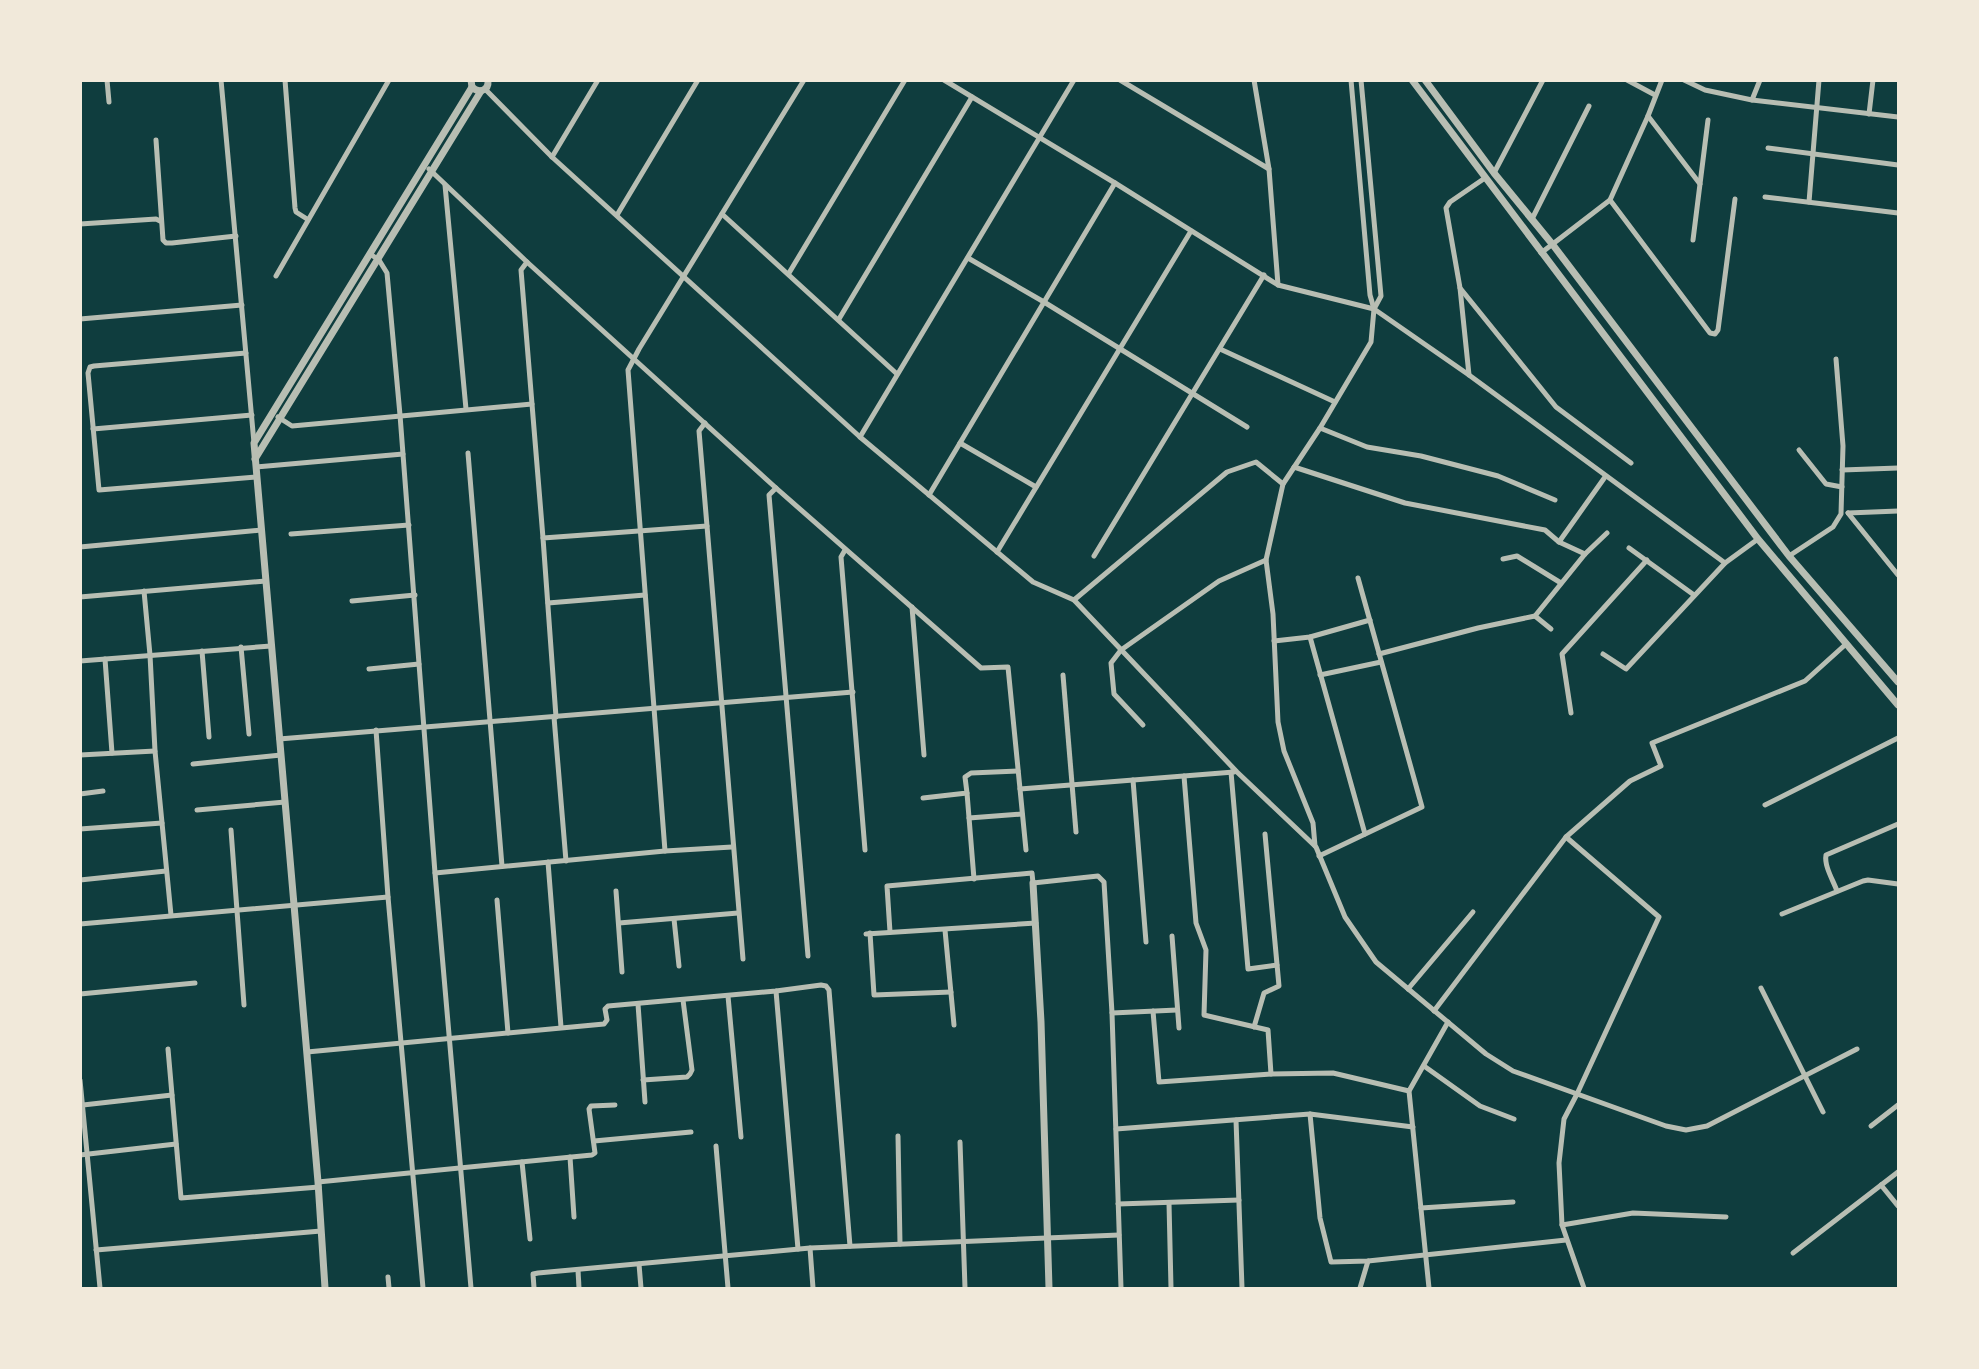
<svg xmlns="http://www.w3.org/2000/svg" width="1979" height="1369" viewBox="0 0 1979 1369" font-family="Karla,sans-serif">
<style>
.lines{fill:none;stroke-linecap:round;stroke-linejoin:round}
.minor{stroke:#b8beb3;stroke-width:5}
.tertiary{stroke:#b8beb3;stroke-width:7}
</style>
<rect width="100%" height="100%" fill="#0f3d3e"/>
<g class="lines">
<g class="minor">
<path d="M107,80l2,22"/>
<path d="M221,80l33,363"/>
<path d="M285,80l10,128 1,4 11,7"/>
<path d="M944,80l171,103 163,102 96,24 95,66 256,188"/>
<path d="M1120,80l149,89 -15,-89"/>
<path d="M1351,80l19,215 4,14"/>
<path d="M1627,80l28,15"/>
<path d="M1684,80l21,10 47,10 146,17"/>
<path d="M485,89l67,68 308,280 173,145 41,18 163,172 79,75 29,70 31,45 110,92 27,17 153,55 20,4 21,-4 150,-77"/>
<path d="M1752,100l8,-20"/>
<path d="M1869,114l4,-34"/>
<path d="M1648,116l52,68"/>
<path d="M156,140l7,100 3,3h6l64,-7"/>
<path d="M1768,148l130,17"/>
<path d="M552,157l46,-77"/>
<path d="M429,169l98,93 249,226 205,180 27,-1 18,183"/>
<path d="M1269,169l9,116"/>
<path d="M1494,173l49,-93"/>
<path d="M1485,178l-35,24 -4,6 14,80 96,119 75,56"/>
<path d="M445,185l21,224"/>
<path d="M1765,197l133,16"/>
<path d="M1610,200l100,133 5,1 3,-4 17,-131"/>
<path d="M1809,202l10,-122"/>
<path d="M722,214l175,160"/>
<path d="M617,215l81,-135"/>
<path d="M1532,219l57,-113"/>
<path d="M80,224l76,-5 4,2"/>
<path d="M1693,240l15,-120"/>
<path d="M1541,253l69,-53 38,-84 14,-36"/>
<path d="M370,254l9,6 8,13 13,142 35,458 36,415"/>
<path d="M968,258l76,44 203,125"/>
<path d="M527,262l-6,8 22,268"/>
<path d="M789,273l116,-193"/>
<path d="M276,276l113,-196"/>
<path d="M1460,288l9,87"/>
<path d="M80,319l162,-14"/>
<path d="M839,319l133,-222"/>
<path d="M1220,349l115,53"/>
<path d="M246,353l-152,13 -4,1 -2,6 11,117 158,-13"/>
<path d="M278,417l14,9 240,-22"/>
<path d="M1320,428l47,19 54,9 77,20 57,24"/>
<path d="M93,429l159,-14"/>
<path d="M860,437l214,-357"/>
<path d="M960,443l76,44"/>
<path d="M1799,450l27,34 16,3"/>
<path d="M468,453l34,413"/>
<path d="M256,467l147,-13"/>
<path d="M1294,467l111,36 140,27 14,12 26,12"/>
<path d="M1842,470l56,-2"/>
<path d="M776,488l-7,7 39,461"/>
<path d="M929,495l186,-312"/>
<path d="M1848,513l50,62"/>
<path d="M1848,513l50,-2"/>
<path d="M707,526l36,433"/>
<path d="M291,534l118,-9"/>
<path d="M1559,542l46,-65"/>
<path d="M80,547l181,-17"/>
<path d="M1629,548l65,47"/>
<path d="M845,550l-4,7 24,293"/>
<path d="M997,552l194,-321"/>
<path d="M1094,556l170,-281"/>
<path d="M1789,556l44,-29 8,-13 2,-68 -7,-87"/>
<path d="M1503,559l14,-3 44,27"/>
<path d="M144,591l6,64 5,96 16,164"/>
<path d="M80,597l186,-16"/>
<path d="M1074,600l153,-128 29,-10 27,22"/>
<path d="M352,601l63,-6"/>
<path d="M548,603l97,-8"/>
<path d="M912,607l12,148"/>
<path d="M1535,616l16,13"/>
<path d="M1310,637l55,197"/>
<path d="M1274,641l36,-4 60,-17"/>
<path d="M241,647l8,87"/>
<path d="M202,651l7,86"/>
<path d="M1379,654l99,-26 57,-12 50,-62 22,-21"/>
<path d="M1603,654l23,15 99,-106 33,-24"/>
<path d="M105,659l7,94"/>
<path d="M80,661l191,-15"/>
<path d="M369,669l50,-5"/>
<path d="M1063,675l13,157"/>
<path d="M1320,675l61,-13"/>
<path d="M1571,713l-9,-59 85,-94"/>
<path d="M554,717l12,144"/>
<path d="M556,717l-13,-179 164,-12 -8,-95 6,-8"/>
<path d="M1143,725l-29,-31 -3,-31 10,-13 98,-69 47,-21"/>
<path d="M376,730l12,167 35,391"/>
<path d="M279,739l574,-47"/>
<path d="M80,755l75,-4"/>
<path d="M193,764l88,-9"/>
<path d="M1231,772l17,197 29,-4"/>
<path d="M1184,776l12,147 10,27 -2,65 64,15 3,44"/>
<path d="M1133,780l13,162"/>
<path d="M1020,789l214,-17"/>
<path d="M967,793l7,86"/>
<path d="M80,794l23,-3"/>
<path d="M923,798l44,-5 -2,-16 6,-4 47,-2"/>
<path d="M1765,805l133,-67"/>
<path d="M197,810l88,-8"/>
<path d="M969,818l53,-4"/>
<path d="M80,829l82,-6"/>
<path d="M231,830l13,175"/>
<path d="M1566,837l93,80 -82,177 -13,25 -5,44 3,62 22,63"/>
<path d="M1315,846l-2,-23 -29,-72 -6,-29 -5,-108 -7,-54 17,-76 37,-56 51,-86 3,-33 7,-13 -20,-216"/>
<path d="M665,851l-37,-481 11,-21 165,-269"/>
<path d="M1319,856l103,-49 -64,-229"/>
<path d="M548,862l13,165"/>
<path d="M435,873l230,-22 67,-4"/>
<path d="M80,880l86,-9"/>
<path d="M616,891l6,81"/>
<path d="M1837,891c-4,-11 -13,-25 -11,-36l72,-31"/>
<path d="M497,900l11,133"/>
<path d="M1782,914l81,-33 5,-1 30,4"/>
<path d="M674,919l5,47"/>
<path d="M619,923l119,-10"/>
<path d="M80,924l308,-27"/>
<path d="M945,930l9,95"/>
<path d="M890,932l-3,-46 145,-13 1,10 65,-7 6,6 8,131 9,275"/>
<path d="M870,933l4,62 77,-3"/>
<path d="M866,934l170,-11"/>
<path d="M1172,936l7,92"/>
<path d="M1761,988l62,124"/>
<path d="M1408,989l65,-77"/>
<path d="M776,991l22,258"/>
<path d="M80,994l115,-11"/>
<path d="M728,996l13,141"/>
<path d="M638,1004l7,98"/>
<path d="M1153,1011l6,71 112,-8 62,-1 76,18"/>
<path d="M1434,1011l132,-174 64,-56 31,-15 -9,-23 153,-62 41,-37"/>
<path d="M1112,1013l65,-3"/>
<path d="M1254,1027l10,-34 15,-7 -14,-152"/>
<path d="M168,1049l13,149 138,-11"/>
<path d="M307,1052l297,-28 3,-4 -2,-11 3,-3 168,-15 45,-6 5,1 3,4 21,256"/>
<path d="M1424,1066l56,40 34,13"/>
<path d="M80,1080l20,208"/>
<path d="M643,1080l44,-3 3,-3 2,-4 -9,-70"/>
<path d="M83,1105l89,-10"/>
<path d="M1310,1114l10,104 11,44 37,-1 198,-21"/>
<path d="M1236,1120l6,168"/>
<path d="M1871,1126l27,-21"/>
<path d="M1116,1129l194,-15 103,13"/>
<path d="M898,1136l2,108"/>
<path d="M594,1141l97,-9"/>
<path d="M960,1142l5,146"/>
<path d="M716,1146l12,142"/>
<path d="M80,1155l96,-11"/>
<path d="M570,1157l4,60"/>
<path d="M522,1162l8,77"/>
<path d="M318,1182l274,-27 3,-2 -6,-44 2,-3 24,-1"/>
<path d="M1881,1185l17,21"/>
<path d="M1169,1203l2,85"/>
<path d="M1118,1204l121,-4"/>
<path d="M1421,1208l92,-6"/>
<path d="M1562,1225l71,-12 93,4"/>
<path d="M810,1248l3,40"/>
<path d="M96,1250l225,-19"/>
<path d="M1793,1253l105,-81"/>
<path d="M639,1264l2,24"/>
<path d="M578,1270l1,18"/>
<path d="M388,1277l1,11"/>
<path d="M534,1288l-1,-14 5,-1 272,-25 309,-13"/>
<path d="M1360,1288l8,-27"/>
<path d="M1429,1288l-20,-197 39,-69"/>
</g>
<g class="tertiary">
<path d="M471,80l1,7c6,6 17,5 16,-7"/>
<path d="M1412,80l346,459 140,166"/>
<path d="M1425,80l69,93 59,72 236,311 109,126"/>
<path d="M255,459l226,-368"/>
<path d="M1033,883l8,139 8,266"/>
<path d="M325,1288l-7,-106 -64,-739 218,-356"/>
</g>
</g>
<rect width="1979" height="1369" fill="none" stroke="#f1e9da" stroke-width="164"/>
</svg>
